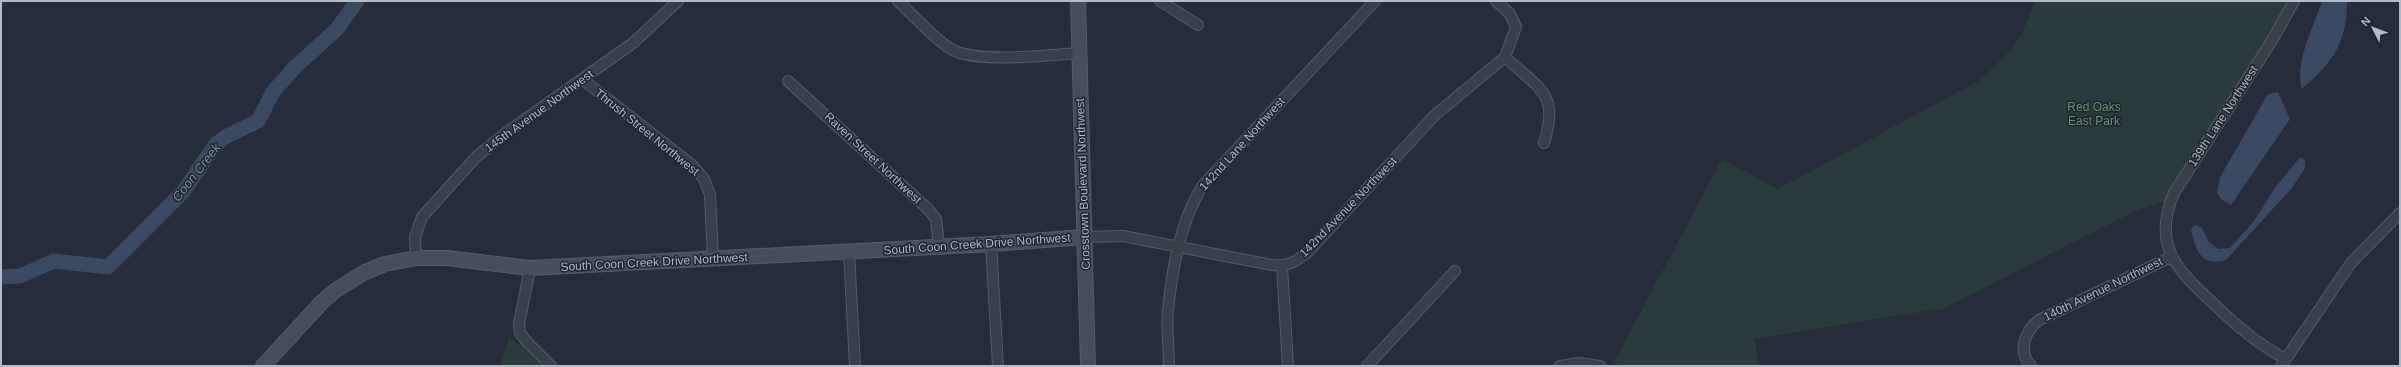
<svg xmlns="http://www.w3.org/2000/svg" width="2401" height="367" viewBox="0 0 2401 367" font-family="Helvetica,sans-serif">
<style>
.green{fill:#293b3c}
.water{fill:#3a4a60}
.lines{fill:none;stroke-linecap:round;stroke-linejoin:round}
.river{stroke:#3a4a60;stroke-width:15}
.street-casing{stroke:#555d67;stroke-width:12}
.secondary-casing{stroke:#555d67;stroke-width:16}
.street{stroke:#373f49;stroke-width:10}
.secondary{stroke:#464e5c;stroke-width:14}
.labels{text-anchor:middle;stroke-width:3;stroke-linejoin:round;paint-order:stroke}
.park-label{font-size:12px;fill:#6b9474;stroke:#1d242e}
.street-label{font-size:12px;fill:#b2bac5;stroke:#1d242e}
.water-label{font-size:13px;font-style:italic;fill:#7c90aa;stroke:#1d242e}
</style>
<rect width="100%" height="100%" fill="#242d39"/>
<g class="green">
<path d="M2035,1h253l-6,14 -109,169 -8,17 -32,11 -188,96 -190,31 3,27h-139l-5,-4 108,-203 56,30 204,-110 31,-31 9,-15z"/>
<path d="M509,336l33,30h-42z"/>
</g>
<g class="water">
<path d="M2322,1h25c0,42 -14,61 -45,88 -8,-27 12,-62 20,-88z"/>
<path d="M2278,92l12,27 -59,86 -9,-5 -5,-7 3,-16 48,-83z"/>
<path d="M2300,157l5,3v8l-13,20 -66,72c-26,7 -30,-10 -35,-31l4,-4 7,3 7,14 9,7 12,-1 24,-27 21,-33z"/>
</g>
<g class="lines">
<path class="river" d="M1,277l19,-1 34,-15 54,6 75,-75 33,-48 11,-8 31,-15 15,-29 21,-24 43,-39 20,-28"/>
<defs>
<g id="street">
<path d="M898,1c15,14 36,38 53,48 25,15 98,6 128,4"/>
<path d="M1160,1l38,24"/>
<path d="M1496,1l14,13 6,13 -11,30"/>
<path d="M1505,57c34,32 55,36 39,86"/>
<path d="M582,79l110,86 12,14 6,16 3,64"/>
<path d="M788,81l140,128 8,10 3,27"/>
<path d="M1084,237l39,-1 149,29c16,2 25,-4 37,-14l126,-136 70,-58"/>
<path d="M991,244l7,122"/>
<path d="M849,252l6,114"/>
<path d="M416,258l-1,-21 7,-20 54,-60 31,-25 126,-89 45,-42"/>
<path d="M1282,266l6,100"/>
<path d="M530,268l-11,56 1,9 7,9 24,24"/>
<path d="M2285,359c-28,-16 -46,-31 -70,-54 -37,-34 -64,-59 -41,-112l99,-154 21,-38"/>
<path d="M1169,366c0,-18 -3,-37 -1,-55 4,-42 12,-90 35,-126l172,-184"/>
<path d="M1367,366l88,-95"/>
<path d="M1560,366l19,-3 21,3"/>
<path d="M2031,366c-14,-15 -6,-35 8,-46l132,-63"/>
<path d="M2281,366l70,-103 49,-50"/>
</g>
<g id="secondary">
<path d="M1078,1l10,365"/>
<path d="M263,366l60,-65 13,-11 29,-18 20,-8 31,-6h31l83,10 461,-24 93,-7"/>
</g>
</defs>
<use href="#street" class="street-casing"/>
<use href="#secondary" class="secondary-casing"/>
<use href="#street" class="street"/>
<use href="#secondary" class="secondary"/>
</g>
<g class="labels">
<g class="park-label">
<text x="2094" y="111">Red Oaks<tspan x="2094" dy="14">East Park</tspan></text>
</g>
<g class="street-label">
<text transform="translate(539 111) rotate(-36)" y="4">145th Avenue Northwest</text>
<text transform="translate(2223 116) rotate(-57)" y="4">139th Lane Northwest</text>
<text transform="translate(647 132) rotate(39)" y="4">Thrush Street Northwest</text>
<text transform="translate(1242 144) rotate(-48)" y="4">142nd Lane Northwest</text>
<text transform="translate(873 158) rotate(43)" y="4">Raven Street Northwest</text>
<text transform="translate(1083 184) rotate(-92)" y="4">Crosstown Boulevard Northwest</text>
<text transform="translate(1348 207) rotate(-46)" y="4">142nd Avenue Northwest</text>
<text transform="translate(977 244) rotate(-4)" y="4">South Coon Creek Drive Northwest</text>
<text transform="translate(654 262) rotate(-3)" y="4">South Coon Creek Drive Northwest</text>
<text transform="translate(2103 289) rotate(-26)" y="4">140th Avenue Northwest</text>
</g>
<g class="water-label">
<text transform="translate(196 172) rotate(-52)" y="5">Coon Creek</text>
</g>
</g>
<rect width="2401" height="367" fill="none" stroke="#b2bac5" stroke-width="4"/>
<g transform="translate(2373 28) rotate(312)" stroke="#1d242e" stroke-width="3" paint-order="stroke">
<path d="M0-3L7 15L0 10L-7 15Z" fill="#b2bac5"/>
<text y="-6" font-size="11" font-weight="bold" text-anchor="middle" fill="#b2bac5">N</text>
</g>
</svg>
